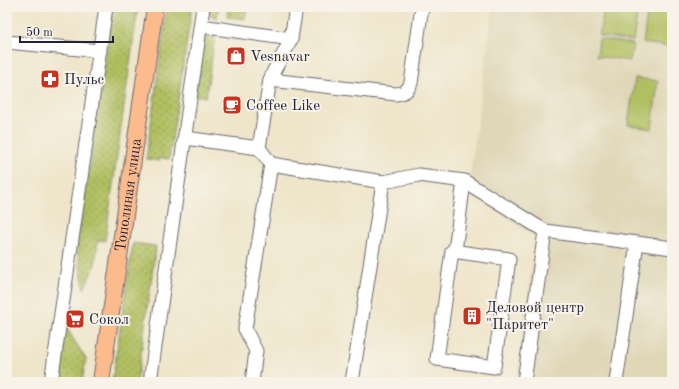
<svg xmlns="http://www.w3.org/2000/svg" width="679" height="389" viewBox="0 0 679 389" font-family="'Old Standard TT',serif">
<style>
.built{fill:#e0d7b7}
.green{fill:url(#green-dots);stroke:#69704e}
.pitch{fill:#b0bf61;stroke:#69704e}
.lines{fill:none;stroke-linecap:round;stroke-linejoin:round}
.minor-casing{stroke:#6a666d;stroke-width:15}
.major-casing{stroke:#6a666d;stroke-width:18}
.minor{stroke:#fff;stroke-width:13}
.major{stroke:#fbbb8c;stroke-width:16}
.labels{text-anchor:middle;stroke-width:4;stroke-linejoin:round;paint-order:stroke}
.poi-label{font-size:15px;fill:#22223b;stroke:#f7f3e8;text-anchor:start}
.street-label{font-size:15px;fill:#22223b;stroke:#f7f3e8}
</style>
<defs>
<pattern id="green-dots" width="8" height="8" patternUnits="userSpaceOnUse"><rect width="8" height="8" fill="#b0bf61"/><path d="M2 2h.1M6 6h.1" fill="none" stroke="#8f9b51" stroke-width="1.8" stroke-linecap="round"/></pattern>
</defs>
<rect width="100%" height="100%" fill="#f7f3e8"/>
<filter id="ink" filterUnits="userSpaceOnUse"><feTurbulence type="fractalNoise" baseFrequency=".025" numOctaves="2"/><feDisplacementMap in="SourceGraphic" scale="8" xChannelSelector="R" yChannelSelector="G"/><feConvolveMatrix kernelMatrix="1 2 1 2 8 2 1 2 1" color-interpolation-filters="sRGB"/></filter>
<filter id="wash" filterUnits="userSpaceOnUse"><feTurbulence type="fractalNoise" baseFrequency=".012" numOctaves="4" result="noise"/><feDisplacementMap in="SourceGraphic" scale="16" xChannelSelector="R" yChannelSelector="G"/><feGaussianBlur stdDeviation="0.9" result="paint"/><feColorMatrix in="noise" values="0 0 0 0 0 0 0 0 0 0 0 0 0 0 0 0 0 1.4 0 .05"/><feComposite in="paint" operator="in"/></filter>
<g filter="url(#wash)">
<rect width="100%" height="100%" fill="#efe5ca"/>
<path class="built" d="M493,7h179v375h-156l20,-144 -68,-47z"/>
<g class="green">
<path d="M113,7h25l-33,234 -7,-1 -3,25 -11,24 -7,-40z"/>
<path d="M167,7h25l-23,152 -9,-1v3l-14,-2z"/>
<path d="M206,7h13l-2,11 -7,-3z"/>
<path d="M228,7h19l-2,12 -18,-2z"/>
<path d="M216,30l-10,67 -13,-2 13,-63z"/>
<path d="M133,243l23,3 -19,136h-25z"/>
<path d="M64,324l22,35 -4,23h-26z"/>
</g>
<g class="pitch">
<path d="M604,7h34l-5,34 -34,-5z"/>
<path d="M648,7h24v40l-29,-4z"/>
<path d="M599,39l34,5 -3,17 -33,-5z"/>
<path d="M635,78l23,3 -6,48 -24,-4z"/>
</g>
</g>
<g filter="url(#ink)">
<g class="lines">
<defs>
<g id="minor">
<path d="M201,26l90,13 5,-32"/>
<path d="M7,42l93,9"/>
<path d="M270,80l126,14c8,-1 12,-3 15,-11l11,-76"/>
<path d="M185,138l74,10"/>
<path d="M271,164l112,18 36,-7 45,6 81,50 92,12 -21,139"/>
<path d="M637,243l35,5"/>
<path d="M452,251l57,8 -15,108 -57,-8z"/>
<path d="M455,251l9,-70"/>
<path d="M51,382l55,-375"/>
<path d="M150,382l53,-375"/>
<path d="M252,382l4,-31 -11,-22 26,-165 -12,-16 11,-68c5,-15 15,-26 21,-41"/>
<path d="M352,382l31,-200"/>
<path d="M524,382l21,-151"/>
</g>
<g id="major">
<path id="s1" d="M101,382l54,-375"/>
</g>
</defs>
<use href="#minor" class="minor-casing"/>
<use href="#major" class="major-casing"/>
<use href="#minor" class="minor"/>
<use href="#major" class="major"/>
</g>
</g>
<defs>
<symbol id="shop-square" viewBox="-11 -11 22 22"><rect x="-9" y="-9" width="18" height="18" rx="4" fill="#c8321e" stroke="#f7f3e8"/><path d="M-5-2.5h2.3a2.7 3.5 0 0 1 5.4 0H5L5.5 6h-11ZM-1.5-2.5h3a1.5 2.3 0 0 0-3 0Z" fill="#fff"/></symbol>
<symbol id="pharmacy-square" viewBox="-11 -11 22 22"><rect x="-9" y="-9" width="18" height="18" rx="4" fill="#c8321e" stroke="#f7f3e8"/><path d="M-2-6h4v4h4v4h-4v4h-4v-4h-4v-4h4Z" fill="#fff"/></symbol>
<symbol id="cafe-square" viewBox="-11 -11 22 22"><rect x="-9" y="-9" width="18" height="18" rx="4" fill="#c8321e" stroke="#f7f3e8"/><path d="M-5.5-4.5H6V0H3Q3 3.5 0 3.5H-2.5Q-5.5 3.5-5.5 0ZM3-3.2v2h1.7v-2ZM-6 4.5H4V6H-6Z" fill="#fff"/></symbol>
<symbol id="building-square" viewBox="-11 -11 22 22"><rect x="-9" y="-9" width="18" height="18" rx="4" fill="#c8321e" stroke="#f7f3e8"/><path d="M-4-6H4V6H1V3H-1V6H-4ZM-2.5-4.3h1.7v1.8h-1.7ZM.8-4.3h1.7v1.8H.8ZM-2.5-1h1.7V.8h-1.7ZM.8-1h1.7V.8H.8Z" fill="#fff"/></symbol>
<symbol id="supermarket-square" viewBox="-11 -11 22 22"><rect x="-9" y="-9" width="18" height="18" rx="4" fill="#c8321e" stroke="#f7f3e8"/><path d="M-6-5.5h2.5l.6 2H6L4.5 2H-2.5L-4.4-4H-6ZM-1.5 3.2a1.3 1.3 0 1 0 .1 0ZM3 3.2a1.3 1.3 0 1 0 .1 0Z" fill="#fff"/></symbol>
</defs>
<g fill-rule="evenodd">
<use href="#shop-square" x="225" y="45" width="22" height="22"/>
<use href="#pharmacy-square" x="39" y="68" width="22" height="22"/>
<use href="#cafe-square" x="221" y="94" width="22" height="22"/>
<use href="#building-square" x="461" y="305" width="22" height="22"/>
<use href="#supermarket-square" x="64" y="308" width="22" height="22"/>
</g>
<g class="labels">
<g class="poi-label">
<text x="250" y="61">Vesnavar</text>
<text x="64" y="84">Пульс</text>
<text x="246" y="110">Coffee Like</text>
<text x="486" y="312">Деловой центр<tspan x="486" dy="17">"Паритет"</tspan></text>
<text x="89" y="324">Сокол</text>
</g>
<g class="street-label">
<text dy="5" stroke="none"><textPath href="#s1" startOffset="189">Тополиная улица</textPath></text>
</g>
</g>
<rect width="679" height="389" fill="none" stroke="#f7f3e8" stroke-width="24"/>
<path d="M20 36v6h93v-6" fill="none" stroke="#22223b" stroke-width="2"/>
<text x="26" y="36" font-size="12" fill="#22223b" stroke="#f7f3e8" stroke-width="3" paint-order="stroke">50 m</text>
</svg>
